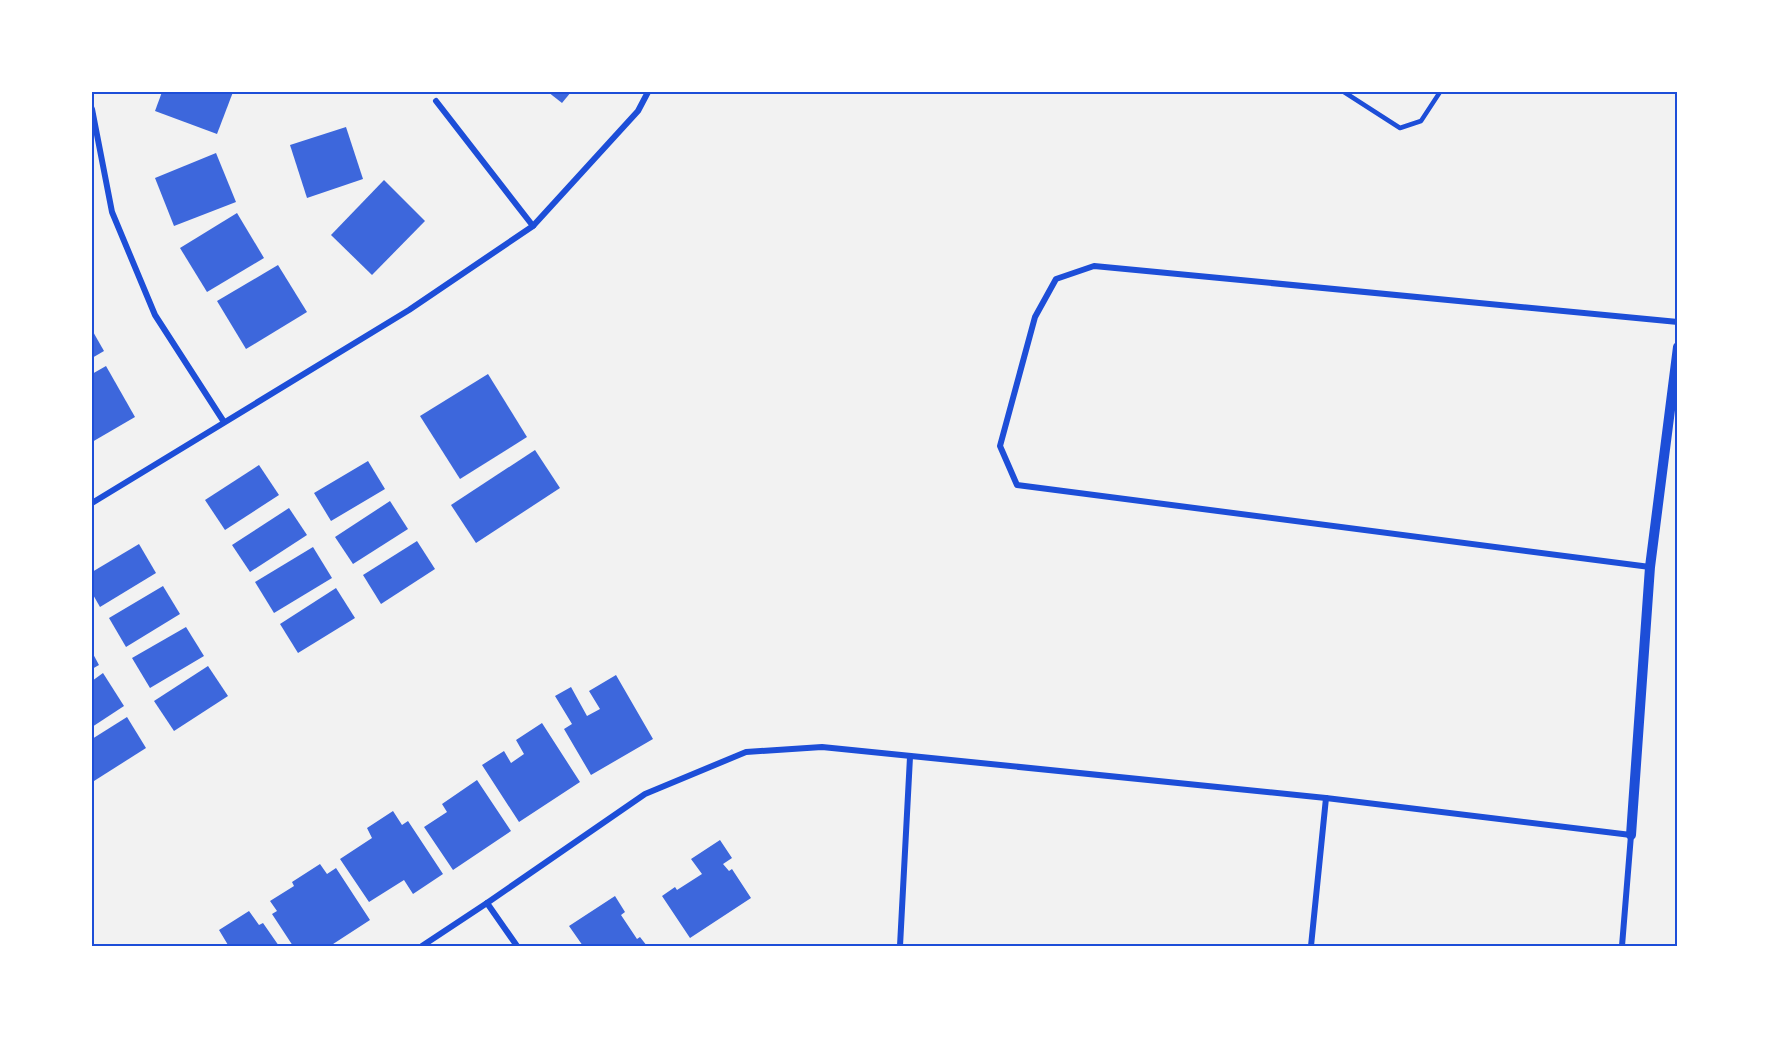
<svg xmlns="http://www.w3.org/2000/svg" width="1769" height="1038" viewBox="0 0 1769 1038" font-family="'Open Sans',sans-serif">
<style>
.building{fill:#3d67dc}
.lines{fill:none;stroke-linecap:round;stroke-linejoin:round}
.service{stroke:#1d4ed8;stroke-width:4.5}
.minor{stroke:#1d4ed8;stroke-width:6}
.tertiary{stroke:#1d4ed8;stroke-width:10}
.neatline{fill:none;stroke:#1d4ed8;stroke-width:2}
</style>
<rect width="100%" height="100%" fill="#f2f2f2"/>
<g class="building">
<path d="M162,92h71l-16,42 -62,-23z"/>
<path d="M548,92h23l-9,11z"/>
<path d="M346,127l17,52 -56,19 -17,-53z"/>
<path d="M216,153l20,49 -62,24 -19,-48z"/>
<path d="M384,180l41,41 -53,54 -41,-40z"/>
<path d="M237,213l27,45 -57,34 -27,-44z"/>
<path d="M278,265l29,47 -61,37 -29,-48z"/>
<path d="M92,330l12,21 -12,7z"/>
<path d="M106,366l29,51 -43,25v-68z"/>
<path d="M488,374l39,63 -67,42 -40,-63z"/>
<path d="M535,450l25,38 -84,55 -25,-38z"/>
<path d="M368,461l17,28 -54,32 -17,-28z"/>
<path d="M259,465l20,30 -54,35 -20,-30z"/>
<path d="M390,501l18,28 -55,35 -18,-27z"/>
<path d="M289,508l18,27 -57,37 -18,-27z"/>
<path d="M417,541l18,28 -54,35 -18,-29z"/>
<path d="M139,544l17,29 -56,34 -8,-14v-21z"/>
<path d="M313,547l19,31 -58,35 -19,-31z"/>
<path d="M163,586l17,28 -54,33 -17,-29z"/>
<path d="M336,588l19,30 -57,35 -18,-29z"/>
<path d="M186,627l18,29 -54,32 -18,-30z"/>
<path d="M92,652l7,13 -7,4z"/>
<path d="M208,666l20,30 -54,35 -20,-30z"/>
<path d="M103,673l21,33 -32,21v-46z"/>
<path d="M616,675l37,64 -62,36 -27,-46 8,-5 -17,-28 16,-9 16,29 13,-7 -11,-18z"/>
<path d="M127,717l19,31 -52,33 -2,-5v-37z"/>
<path d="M542,723l38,59 -61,40 -37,-57 22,-14 7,12 13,-9 -8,-14z"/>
<path d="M477,780l34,51 -58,39 -29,-43 23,-15 -5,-8z"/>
<path d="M393,811l9,14 6,-4 35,53 -30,20 -9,-14 -35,22 -29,-43 32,-21 -5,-10z"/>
<path d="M720,840l12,18 -9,6 6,7 3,-2 19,29 -61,40 -28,-42 13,-9 2,3 25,-16 -11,-15z"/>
<path d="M320,864l7,10 9,-6 34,52 -40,26h-37l-21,-32 5,-3 -7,-10 24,-15 -2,-4z"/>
<path d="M615,896l10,16 -4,3 16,24 3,-2 7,9h-64l-14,-20z"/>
<path d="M249,911l10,14 4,-2 16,23h-53l2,-1 -9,-15z"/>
</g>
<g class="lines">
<path class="service" d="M1344,92l56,36 21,-7 19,-29"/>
<g class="minor">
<path d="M436,101l97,125"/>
<path d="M92,109l20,103 43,103 69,107"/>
<path d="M92,503l317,-193 124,-84 105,-115 10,-19"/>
<path d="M1650,567l-633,-82 -17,-39 35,-129 21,-38 38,-13 584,56"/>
<path d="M487,903l30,43"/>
<path d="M422,946l65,-43 158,-109 101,-42 76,-5 504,51 305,37 -9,111"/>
<path d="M900,946l10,-189"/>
<path d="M1311,946l15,-148"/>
</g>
<path class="tertiary" d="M1631,835l19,-268 28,-220"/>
</g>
<rect width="1769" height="1038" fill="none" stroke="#ffffff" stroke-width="186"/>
<rect x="93" y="93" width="1583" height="852" class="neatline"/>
</svg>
